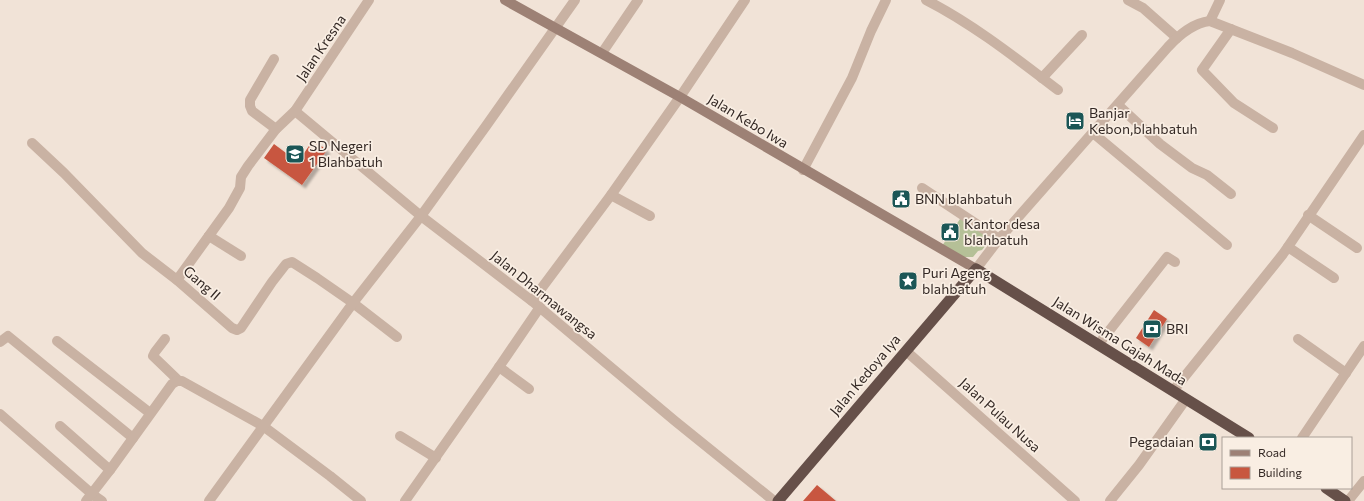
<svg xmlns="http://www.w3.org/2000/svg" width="1364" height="501" viewBox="0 0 1364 501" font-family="Commissioner,sans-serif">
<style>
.green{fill:#b5c097}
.building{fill:#c8573f;filter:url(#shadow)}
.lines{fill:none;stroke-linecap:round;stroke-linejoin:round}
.minor{stroke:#c9b2a3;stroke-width:10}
.secondary{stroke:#9d8175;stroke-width:10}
.trunk{stroke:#665049;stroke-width:11}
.labels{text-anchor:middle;stroke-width:3.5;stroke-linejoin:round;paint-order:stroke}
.street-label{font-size:14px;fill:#342925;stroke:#f9eee3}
.poi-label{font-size:14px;fill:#342925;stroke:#f9eee3;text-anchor:start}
</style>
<defs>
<filter id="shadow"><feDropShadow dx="3.5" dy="3.5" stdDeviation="1" flood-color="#0004"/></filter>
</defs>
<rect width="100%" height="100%" fill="#f1e3d7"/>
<path class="green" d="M962,216l31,21 -4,4 3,2 -3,4 -3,-2 -4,5 -4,1 -5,6h-11l-20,-11z"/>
<g class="building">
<path d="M313,140l14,10 -25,35 -38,-27 10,-14 24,18z"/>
<path d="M1154,310l13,9 -18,28 -13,-9z"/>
<path d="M817,485l19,16h-33z"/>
</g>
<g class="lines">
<g class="minor">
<path d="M926,0c47,24 90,58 132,90"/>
<path d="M1128,0l15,8 34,30"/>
<path d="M1210,21l10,-21"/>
<path d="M1231,29l-29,41 32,33 39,25"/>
<path d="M602,53l36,-53"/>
<path d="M274,59l-24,41v6l2,5 24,18"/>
<path d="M1042,78l40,-43"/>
<path d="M1118,105l42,39 32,24 15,7 24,19"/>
<path d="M295,111l126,105 111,85 143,120 99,80"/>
<path d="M1093,133l134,112"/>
<path d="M32,143l32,30 78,80 35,27 55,48 5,2 4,-2 31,-46 14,-18 6,-2 25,16 36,25 44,34"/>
<path d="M803,170l49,-92 19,-47 15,-31"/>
<path d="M922,188l77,51"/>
<path d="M611,195l39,21"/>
<path d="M1308,215l49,33"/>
<path d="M209,236l32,20"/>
<path d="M1288,247l46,31"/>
<path d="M976,269l23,-30 169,-192c12,-13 25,-24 42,-26l82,32 72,32"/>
<path d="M177,280l52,-72 11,-20 1,-11 7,-11 28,-37 19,-18 74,-111"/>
<path d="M532,301l79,-106 69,-98 65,-97"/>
<path d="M165,339l-10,13 -2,4 26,25"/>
<path d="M1298,339l48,34"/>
<path d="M57,341l93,72"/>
<path d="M0,342l8,-6 125,102"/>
<path d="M1098,345l69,-88 8,5"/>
<path d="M906,351l169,150"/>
<path d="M499,367l30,22"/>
<path d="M1173,391l110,-137 81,-119"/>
<path d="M0,414l92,80 10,7"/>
<path d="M60,426l50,44"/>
<path d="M400,436l36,22"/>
<path d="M1302,438l62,-92"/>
<path d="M86,501l24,-31 62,-86 5,-3h5l81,45 67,50 31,25"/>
<path d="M209,501l144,-198 68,-87 65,-90 89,-126"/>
<path d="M405,501l94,-134 41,-60"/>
<path d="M1110,501l29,-36 47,-66"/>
<path d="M1348,501l16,-20"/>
</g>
<path class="secondary" d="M505,0l175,97 296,172"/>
<g class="trunk">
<path d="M1326,488l19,13"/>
<path d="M778,501l198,-232 273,169"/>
</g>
</g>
<defs>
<symbol id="hotel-square" viewBox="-11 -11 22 22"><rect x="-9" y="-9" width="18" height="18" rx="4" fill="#1b5656" stroke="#f9eee3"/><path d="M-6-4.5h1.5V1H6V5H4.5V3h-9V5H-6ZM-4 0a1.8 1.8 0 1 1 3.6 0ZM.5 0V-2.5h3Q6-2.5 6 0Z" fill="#fff"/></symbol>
<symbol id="school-square" viewBox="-11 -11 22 22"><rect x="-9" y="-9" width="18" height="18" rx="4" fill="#1b5656" stroke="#f9eee3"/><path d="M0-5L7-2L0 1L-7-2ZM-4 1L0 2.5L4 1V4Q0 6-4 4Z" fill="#fff"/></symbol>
<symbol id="civic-square" viewBox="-11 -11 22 22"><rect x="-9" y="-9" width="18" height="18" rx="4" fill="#1b5656" stroke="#f9eee3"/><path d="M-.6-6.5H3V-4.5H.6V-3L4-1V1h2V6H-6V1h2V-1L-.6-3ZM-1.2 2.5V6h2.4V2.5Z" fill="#fff"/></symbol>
<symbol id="sight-square" viewBox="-11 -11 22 22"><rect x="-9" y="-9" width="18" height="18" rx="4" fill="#1b5656" stroke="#f9eee3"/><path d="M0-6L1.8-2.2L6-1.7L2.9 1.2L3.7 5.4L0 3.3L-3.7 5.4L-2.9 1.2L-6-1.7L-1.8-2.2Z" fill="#fff"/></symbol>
<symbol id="bank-square" viewBox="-11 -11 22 22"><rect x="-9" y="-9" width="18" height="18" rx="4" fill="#1b5656" stroke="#f9eee3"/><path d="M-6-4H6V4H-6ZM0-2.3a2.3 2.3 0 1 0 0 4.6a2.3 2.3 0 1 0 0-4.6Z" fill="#fff"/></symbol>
</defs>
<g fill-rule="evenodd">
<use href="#hotel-square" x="1064" y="110" width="22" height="22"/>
<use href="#school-square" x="284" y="143" width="22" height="22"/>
<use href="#civic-square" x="890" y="188" width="22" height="22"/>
<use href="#civic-square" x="939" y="221" width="22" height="22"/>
<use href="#sight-square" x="897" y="270" width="22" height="22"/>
<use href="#bank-square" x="1141" y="318" width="22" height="22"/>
<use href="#bank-square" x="1197" y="431" width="22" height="22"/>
</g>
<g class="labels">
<g class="street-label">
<text transform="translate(321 48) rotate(-56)" y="5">Jalan Kresna</text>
<text transform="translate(748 121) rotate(31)" y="5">Jalan Kebo Iwa</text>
<text transform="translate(202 283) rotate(41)" y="5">Gang II</text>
<text transform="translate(544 295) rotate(39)" y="5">Jalan Dharmawangsa</text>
<text transform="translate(1120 341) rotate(32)" y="5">Jalan Wisma Gajah Mada</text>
<text transform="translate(865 375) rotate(-50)" y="5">Jalan Kedoya Iya</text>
<text transform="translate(1000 415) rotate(42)" y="5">Jalan Pulau Nusa</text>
</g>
<g class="poi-label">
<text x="1089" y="118">Banjar<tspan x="1089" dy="16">Kebon,blahbatuh</tspan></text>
<text x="309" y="151">SD Negeri<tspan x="309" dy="16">1 Blahbatuh</tspan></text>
<text x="915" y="204">BNN blahbatuh</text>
<text x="964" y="229">Kantor desa<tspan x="964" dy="16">blahbatuh</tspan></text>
<text x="922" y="278">Puri Ageng<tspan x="922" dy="16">blahbatuh</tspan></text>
<text x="1166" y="334">BRI</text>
<text x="1194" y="447" text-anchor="end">Pegadaian</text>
</g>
</g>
<rect x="1222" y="437" width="130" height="52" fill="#f9eee3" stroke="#aa9f97"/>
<rect x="1230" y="450" width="20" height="6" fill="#9d8175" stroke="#aa9f97"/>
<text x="1258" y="457" font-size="12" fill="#342925">Road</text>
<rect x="1230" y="467" width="20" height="12" fill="#c8573f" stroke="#aa9f97"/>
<text x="1258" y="477" font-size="12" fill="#342925">Building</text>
</svg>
